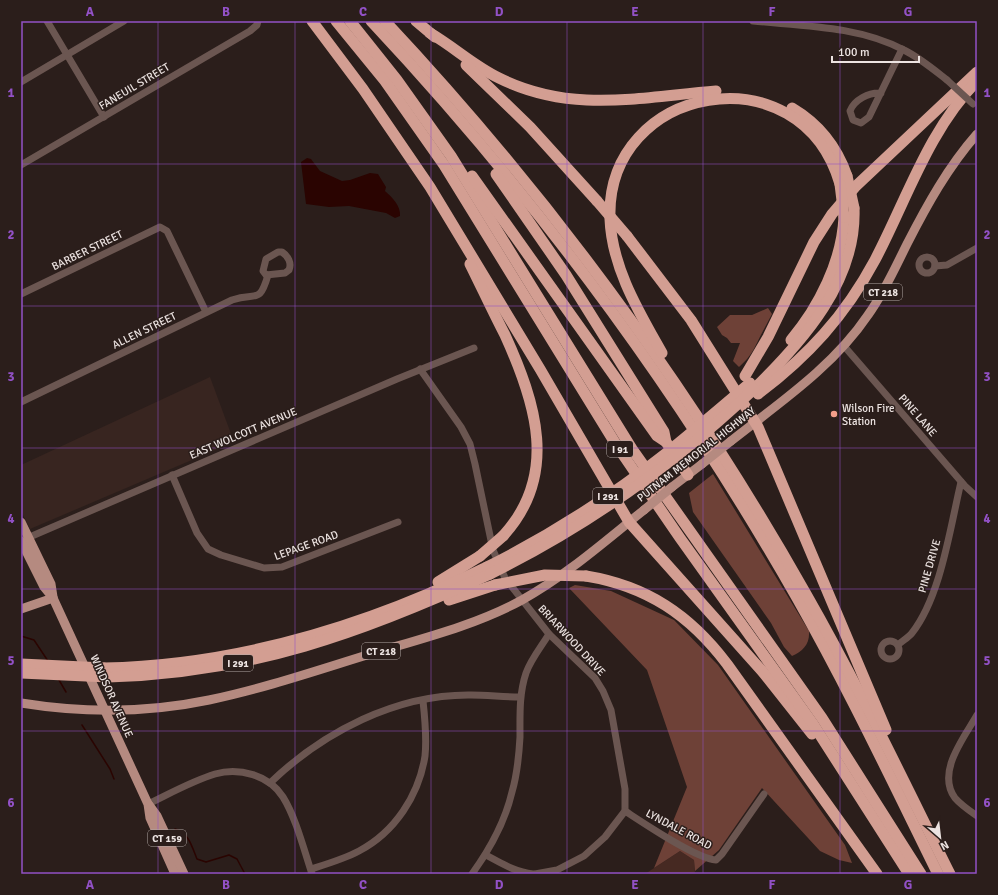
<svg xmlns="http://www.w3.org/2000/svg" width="998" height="895" viewBox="0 0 998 895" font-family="Signika,sans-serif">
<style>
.built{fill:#382520}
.green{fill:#462922}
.forest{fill:#6e4137}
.water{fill:#2a0401}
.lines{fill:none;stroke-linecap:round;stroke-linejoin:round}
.stream{stroke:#2a0401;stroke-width:1.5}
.minor{stroke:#6b5651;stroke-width:7}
.major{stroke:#b58a80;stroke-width:9}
.highway{stroke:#d39e92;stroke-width:11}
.minor-bridge{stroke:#6b5651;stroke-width:7}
.major-bridge{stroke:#b58a80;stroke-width:9}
.highway-bridge{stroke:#d39e92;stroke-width:11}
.grid{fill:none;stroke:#9251c6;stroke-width:1;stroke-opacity:0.55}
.poi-dot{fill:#f49e8a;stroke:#2b1e1b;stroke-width:1.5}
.labels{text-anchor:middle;stroke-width:3;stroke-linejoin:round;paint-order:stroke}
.shield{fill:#2b1e1b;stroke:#b2a8a6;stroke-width:1}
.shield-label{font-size:10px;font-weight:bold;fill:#ece3e1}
.street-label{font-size:11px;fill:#ece3e1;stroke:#2b1e1b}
.poi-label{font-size:11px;fill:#ece3e1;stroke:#2b1e1b;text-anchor:start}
.neatline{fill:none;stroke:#9251c6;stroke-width:1.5}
.grid-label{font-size:13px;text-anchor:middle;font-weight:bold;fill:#9251c6}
</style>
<rect width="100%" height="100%" fill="#2b1e1b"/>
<path class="built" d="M210,377l24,65 -204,87 -9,-18v-46z"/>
<path class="green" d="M680,851l14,9 1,14h-50z"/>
<g class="forest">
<path d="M768,308l4,6c-3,6 -6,11 -9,17 -8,15 -10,24 -24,36l-6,-6 7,-18h-9l-4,-5 -5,-3 -5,-8 13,-12h22z"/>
<path d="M713,474l96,157c1,13 -6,20 -17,25l-8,-9 -13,-24 -78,-111 -4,-19z"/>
<path d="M575,585l36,6 63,29 44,45 127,180 7,18 -13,-3 -19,-9 -58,-63 -43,62 -24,21 -1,-11 -14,-9 -26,17 33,-81 -40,-117 -78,-82z"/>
</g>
<path class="water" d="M307,158l4,1 9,12 22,10 8,-1 20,-7 8,1 8,13 -1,4c7,6 16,15 15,25l-5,2 -9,-5 -37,-7 -20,1 -23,-3 -5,-42z"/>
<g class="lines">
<g class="stream">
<path d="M21,636l13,4 14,21"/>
<path d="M59,680l7,12"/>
<path d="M82,725l28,44 4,10"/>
<path d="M175,829c14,4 17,18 22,30l9,3 23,-7 8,4 8,15"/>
</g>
<g class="minor">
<path d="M47,21l57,96"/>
<path d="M753,21c50,5 106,5 151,29 16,8 29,19 43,30"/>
<path d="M21,82l103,-61"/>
<path d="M881,93c-12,-1 -27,7 -31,18l3,9 8,3 8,-6 33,-68"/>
<path d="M21,165l229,-134 7,-6 1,-4"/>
<path d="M278,252h4c6,4 10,11 7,18l-4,3 -19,2 -3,-4 3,-12z"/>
<circle cx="927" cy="265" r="8"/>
<path d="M935,266l12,-1 30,-17"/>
<path d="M21,294l139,-67 7,4 39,81"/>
<path d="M844,346l121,140 12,11"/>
<path d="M420,369l41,58 9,17 5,20 18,86 12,28 44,56 46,44 8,13 8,19 14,79v22l-20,26 -21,19 -27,14 -22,4"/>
<path d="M21,402l211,-102c24,-9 27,6 36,-25"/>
<path d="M172,475l25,58 11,16 13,6 43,13 18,-1 116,-45"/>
<path d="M25,539l372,-160 77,-31"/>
<circle cx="890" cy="650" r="9"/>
<path d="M898,645c4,-4 10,-7 14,-12 29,-37 38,-105 49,-151"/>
<path d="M977,715c-13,23 -41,57 -22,83 6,7 15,13 22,18"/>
<path d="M270,783c53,-51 126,-89 201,-88 16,0 33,2 49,2"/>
<path d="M148,804c21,-10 44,-23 67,-30 24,-7 54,1 68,23 13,21 21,53 29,77"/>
<path d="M625,811c20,13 70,47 91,49l6,-6 42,-60"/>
<path d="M486,855c15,8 29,17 47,19"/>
<path d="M311,869c16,-5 33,-10 48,-18 36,-19 60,-56 66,-95 2,-19 0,-37 -2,-55"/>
<path d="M472,874c18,-25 33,-52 40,-82 5,-17 7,-37 8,-55 0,-22 -1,-43 6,-64 5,-14 15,-26 23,-39"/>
</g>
<g class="major">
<path d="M731,441c48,-38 102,-74 137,-126 16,-22 27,-47 39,-71 20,-39 41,-77 70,-110"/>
<path d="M672,487l30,-23"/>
<path d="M21,522l30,62 2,13"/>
<path d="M21,541l23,46 9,11 95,206 2,14 25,56"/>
<path d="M21,609l32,-11"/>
<path d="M21,703c62,10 126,10 188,-3 53,-11 106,-29 158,-45 53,-16 107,-29 155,-55 45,-25 83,-59 122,-90"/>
<path d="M149,805l8,11 27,58"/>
</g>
<g class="highway">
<path d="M312,21l51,68 67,98 110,182 89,153 133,149 50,63"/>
<path d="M336,21l49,60 59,84 173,281 63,92 133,186 96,150"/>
<path d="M350,21l47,59 54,76 181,293 190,269 99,156"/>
<path d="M371,21c164,175 307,368 426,577 51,90 95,183 141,276"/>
<path d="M385,21c162,173 304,366 421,573 52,91 97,186 144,280"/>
<path d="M416,21l19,16"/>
<path d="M430,33c24,14 44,33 69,45 72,36 141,19 217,13"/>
<path d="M466,65l64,62 67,74"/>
<path d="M792,108c27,16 45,39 55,68"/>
<path d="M496,174l70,101 98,157 2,10"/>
<path d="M472,176l185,260 9,6 22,33"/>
<path d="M627,236l64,84 67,107 128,303"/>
<path d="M470,264c12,24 23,48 35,71 31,68 54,140 -2,201"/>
<path d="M791,340c28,-33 51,-79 53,-123"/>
<path d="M662,353c-23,-41 -50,-85 -52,-134 -5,-135 191,-170 230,-35"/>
<path d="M745,376l23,-39 46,-95 18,-28 24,-28 121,-114"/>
<path d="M754,389c49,-48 103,-108 100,-181"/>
<path d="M758,394c50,-38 87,-78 117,-134 32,-61 53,-129 102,-179"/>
<path d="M586,576c61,10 104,39 141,88l150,210"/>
<path d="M438,582l42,-26"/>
<path d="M449,600l46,-15"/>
<path d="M104,668c134,-3 263,-42 383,-101"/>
<path d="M108,677c143,-4 254,-44 382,-103"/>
</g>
<path class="minor-bridge" d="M947,80l26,24"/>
<g class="major-bridge">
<path d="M702,464l29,-23"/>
<path d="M644,510l28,-23"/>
</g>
<g class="highway-bridge">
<path d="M847,176l7,32"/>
<path d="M840,184l4,33"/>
<path d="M597,201l30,35"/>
<path d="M480,556l23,-20"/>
<path d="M487,567c64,-32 125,-71 182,-116 27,-22 54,-45 81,-68"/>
<path d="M490,574c97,-48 186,-111 264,-185"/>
<path d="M495,585l50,-10 41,1"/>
<path d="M21,664l83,4"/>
<path d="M21,673l87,4"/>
</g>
</g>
<path class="grid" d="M158,21v853M295,21v853M431,21v853M567,21v853M703,21v853M840,21v853M21,164h956M21,306h956M21,448h956M21,589h956M21,731h956"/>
<circle class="poi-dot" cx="834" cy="414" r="4"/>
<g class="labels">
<g class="shield">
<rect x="864" y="284" width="38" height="16" rx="3"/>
<rect x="607" y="441" width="26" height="16" rx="3"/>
<rect x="593" y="488" width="30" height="16" rx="3"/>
<rect x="362" y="643" width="38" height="16" rx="3"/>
<rect x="223" y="655" width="30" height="16" rx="3"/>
<rect x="148" y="830" width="38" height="16" rx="3"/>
</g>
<g class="shield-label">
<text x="883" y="296">CT 218</text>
<text x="620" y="453">I 91</text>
<text x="608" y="500">I 291</text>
<text x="381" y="655">CT 218</text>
<text x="238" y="667">I 291</text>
<text x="167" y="842">CT 159</text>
</g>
<g class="street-label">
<text transform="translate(134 86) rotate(-31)" y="4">FANEUIL STREET</text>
<text transform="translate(87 250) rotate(-26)" y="4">BARBER STREET</text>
<text transform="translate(144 330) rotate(-26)" y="4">ALLEN STREET</text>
<text transform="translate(918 415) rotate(49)" y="4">PINE LANE</text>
<text transform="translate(243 433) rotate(-23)" y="4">EAST WOLCOTT AVENUE</text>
<text transform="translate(696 454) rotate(-38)" y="4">PUTNAM MEMORIAL HIGHWAY</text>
<text transform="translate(306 545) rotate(-20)" y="4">LEPAGE ROAD</text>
<text transform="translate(929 566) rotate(-74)" y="4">PINE DRIVE</text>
<text transform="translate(572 640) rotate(47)" y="4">BRIARWOOD DRIVE</text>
<text transform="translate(112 696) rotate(66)" y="4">WINDSOR AVENUE</text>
<text transform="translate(679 829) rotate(28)" y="4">LYNDALE ROAD</text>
</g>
<g class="poi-label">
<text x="842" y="412">Wilson Fire<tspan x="842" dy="13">Station</tspan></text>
</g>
</g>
<rect width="998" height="895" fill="none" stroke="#2b1e1b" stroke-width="44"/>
<g transform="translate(940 837) rotate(152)" stroke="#2b1e1b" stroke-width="3" paint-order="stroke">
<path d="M0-3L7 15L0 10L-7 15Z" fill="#ece3e1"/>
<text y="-6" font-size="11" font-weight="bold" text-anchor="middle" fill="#ece3e1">N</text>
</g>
<path d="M832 56v6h87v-6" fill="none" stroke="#ece3e1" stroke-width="2"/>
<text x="838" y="56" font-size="12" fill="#ece3e1" stroke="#2b1e1b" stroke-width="3" paint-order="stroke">100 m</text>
<rect x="22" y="22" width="954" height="851" class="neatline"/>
<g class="grid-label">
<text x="90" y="16">A</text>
<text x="226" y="16">B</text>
<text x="363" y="16">C</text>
<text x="499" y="16">D</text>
<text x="635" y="16">E</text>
<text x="772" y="16">F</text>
<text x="908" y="16">G</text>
<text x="11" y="97">1</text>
<text x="987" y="97">1</text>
<text x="11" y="239">2</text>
<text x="987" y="239">2</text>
<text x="11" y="381">3</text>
<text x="987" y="381">3</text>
<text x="11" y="523">4</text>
<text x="987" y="523">4</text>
<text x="11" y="665">5</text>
<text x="987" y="665">5</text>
<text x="11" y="807">6</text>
<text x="987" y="807">6</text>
<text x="90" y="889">A</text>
<text x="226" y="889">B</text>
<text x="363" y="889">C</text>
<text x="499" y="889">D</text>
<text x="635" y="889">E</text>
<text x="772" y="889">F</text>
<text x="908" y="889">G</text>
</g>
</svg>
